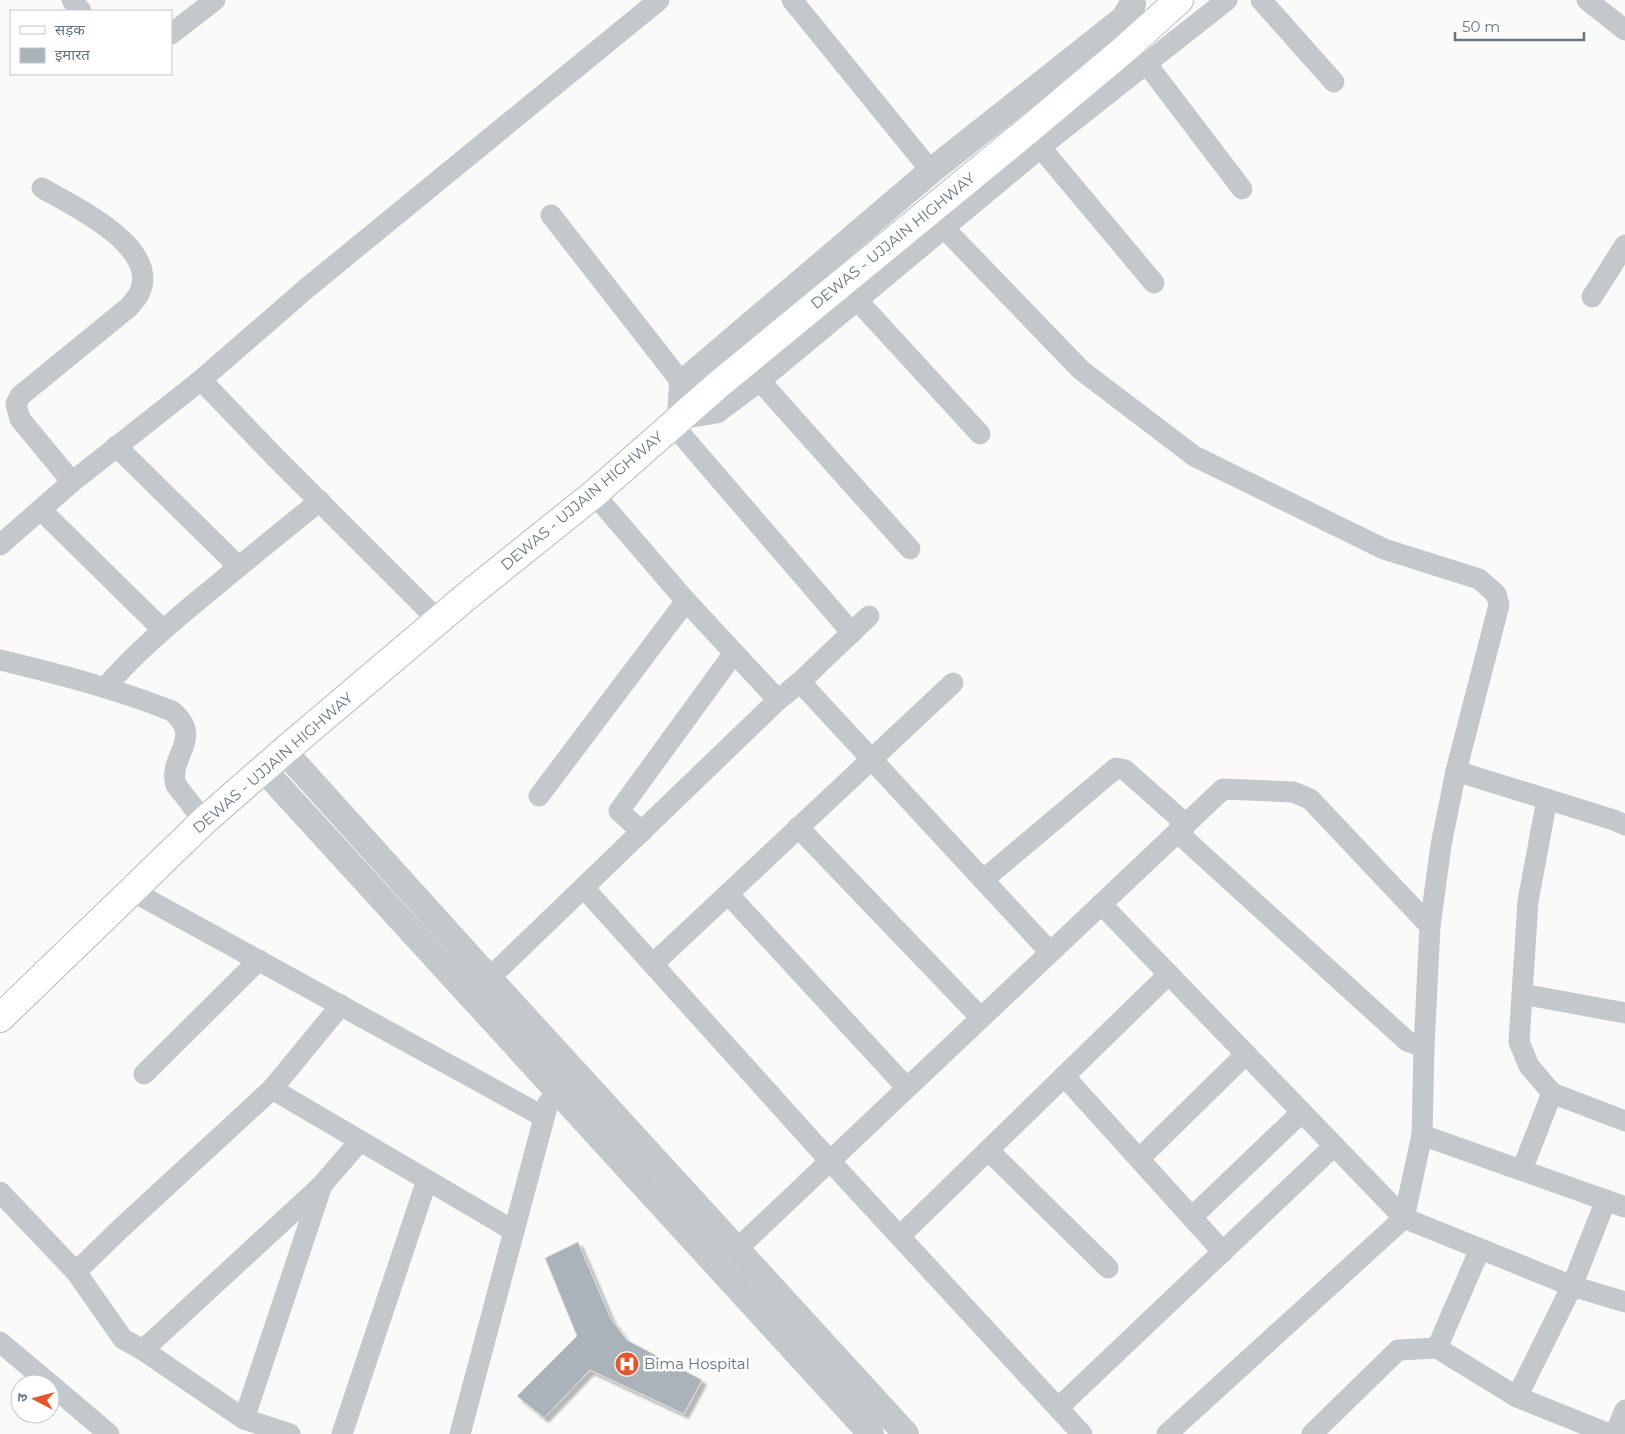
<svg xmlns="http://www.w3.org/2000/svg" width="1625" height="1434" viewBox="0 0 1625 1434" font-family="Montserrat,'Noto Sans Devanagari',sans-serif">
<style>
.building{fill:#aab3b9;stroke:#dcdcda;filter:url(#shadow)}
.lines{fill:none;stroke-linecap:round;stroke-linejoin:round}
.primary-casing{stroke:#b5babe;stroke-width:30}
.minor{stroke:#c3c8cc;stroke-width:21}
.tertiary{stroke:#c3c8cc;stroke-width:26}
.primary{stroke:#fff;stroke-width:28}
.labels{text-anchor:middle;stroke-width:5;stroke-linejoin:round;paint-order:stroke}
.street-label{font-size:15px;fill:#657683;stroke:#fff}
.poi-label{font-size:15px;fill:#657683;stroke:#fff;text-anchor:start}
</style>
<defs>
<filter id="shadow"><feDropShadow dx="4.5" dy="4.5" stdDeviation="1" flood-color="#0004"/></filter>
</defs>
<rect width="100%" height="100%" fill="#fafaf8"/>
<path class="building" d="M578,1242l33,77 16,21 75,40 -18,34 -94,-44 -46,48 -27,-22 60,-60 -32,-78z"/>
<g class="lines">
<defs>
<path id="primary" d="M0,1018l204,-197 80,-70 183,-155 127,-102 125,-110 308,-253 99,-83 53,-48"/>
</defs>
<use href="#primary" class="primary-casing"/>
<g class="minor">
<path d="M72,0l9,11"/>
<path d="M792,0l139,171"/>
<path d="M1261,0l73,82"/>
<path d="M1587,0l38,30"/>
<path d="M171,34l44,-34"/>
<path d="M1146,63l96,126"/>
<path d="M1041,148l113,135"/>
<path d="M42,188c31,18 120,59 97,106 -3,5 -7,9 -10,13l-109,89 -4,8 4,15 52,63"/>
<path d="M551,215l131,168"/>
<path d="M944,228l137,142 113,86 190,93 95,30 17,15 3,11 -43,166 -15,74 -11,81 -6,121 -2,88 -18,83 -237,216"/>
<path d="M1592,297l33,-52"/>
<path d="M857,300l123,134"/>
<path d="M201,380l74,77 164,164"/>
<path d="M760,381l150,168"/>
<path d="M680,419l37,-6 43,-32 297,-247 170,-134"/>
<path d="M673,425l179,208"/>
<path d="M116,446l122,120"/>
<path d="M594,494l92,107 92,99"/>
<path d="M41,510l122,120"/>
<path d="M0,545l72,-63 129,-102 106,-92 352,-288"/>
<path d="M0,660c58,14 117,29 172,51 33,28 -5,45 4,74l28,36"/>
<path d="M800,682l250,270"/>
<path d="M105,688c27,-32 58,-58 90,-85 41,-34 82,-68 125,-102"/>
<path d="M1456,771l158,49 11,5"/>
<path d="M539,796l147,-195"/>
<path d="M1547,799l-19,102 -9,141 10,24 23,27 73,28"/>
<path d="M798,827l183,191"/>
<path d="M642,832l-23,-21 115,-158"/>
<path d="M1177,832l230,209 17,6"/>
<path d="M983,880l133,-112 9,2 61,54"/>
<path d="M584,888l246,273 252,273"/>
<path d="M132,891l412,226"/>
<path d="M728,894l179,194"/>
<path d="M1101,904l303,314 168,68 53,16"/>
<path d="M653,964l300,-281"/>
<path d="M478,989l300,-289 22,-18 69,-66"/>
<path d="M1522,994l103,19"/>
<path d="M144,1074l115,-114"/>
<path d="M1064,1076l159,176"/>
<path d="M272,1089l242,142"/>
<path d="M1422,1135l203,72"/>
<path d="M988,1150l120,118"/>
<path d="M1139,1159l107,-105"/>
<path d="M1522,1170l30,-77"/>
<path d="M0,1192l76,80 47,67 20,11 178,-164 39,-45"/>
<path d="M1192,1217l110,-105"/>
<path d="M900,1236l269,-262"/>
<path d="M737,1249l486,-460 70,3 17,7 120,127"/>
<path d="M76,1272l43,-42 153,-141 69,-84"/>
<path d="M0,1342l50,42"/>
<path d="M1437,1348l43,-99"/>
<path d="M143,1350l101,69"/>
<path d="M50,1384l59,50"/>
<path d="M1517,1397l55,-111 34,-86"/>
<path d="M1058,1408l276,-262"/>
<path d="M290,1434l-46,-15 77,-231"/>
<path d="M342,1434l85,-254"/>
<path d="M460,1434l88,-331"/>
<path d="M1312,1434l86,-84 39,-2 80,49 92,37"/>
<path d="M1615,1434l10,-24"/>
</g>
<g class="tertiary">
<path d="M680,419l2,-36 249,-212 192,-152 10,-15 -1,-4"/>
<path d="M284,751l205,227 417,456"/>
<path d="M264,770l607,664"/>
</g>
<use href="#primary" class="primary"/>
</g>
<defs>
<symbol id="hospital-disc" viewBox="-11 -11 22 22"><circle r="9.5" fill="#e4572e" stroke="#fff"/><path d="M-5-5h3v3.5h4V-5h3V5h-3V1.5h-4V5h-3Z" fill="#fff"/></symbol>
</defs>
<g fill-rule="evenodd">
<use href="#hospital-disc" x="613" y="1350" width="28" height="28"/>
</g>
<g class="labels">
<g class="street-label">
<text transform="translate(893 241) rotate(-39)" y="5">DEWAS - UJJAIN HIGHWAY</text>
<text transform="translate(582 501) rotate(-40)" y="5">DEWAS - UJJAIN HIGHWAY</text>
<text transform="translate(273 763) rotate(-41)" y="5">DEWAS - UJJAIN HIGHWAY</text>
</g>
<g class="poi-label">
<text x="644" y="1369">Bima Hospital</text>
</g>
</g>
<rect x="10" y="10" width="162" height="65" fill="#ffffff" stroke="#c1c8cd"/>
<rect x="20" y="26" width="25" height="8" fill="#ffffff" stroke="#c1c8cd"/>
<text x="55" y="35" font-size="15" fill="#657683">सड़क</text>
<rect x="20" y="48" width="25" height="15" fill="#aab3b9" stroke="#c1c8cd"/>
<text x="55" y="60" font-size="15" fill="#657683">इमारत</text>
<g transform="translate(35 1399) rotate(276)"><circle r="24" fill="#ffffff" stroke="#c1c8cd"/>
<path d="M0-4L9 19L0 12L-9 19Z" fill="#e4572e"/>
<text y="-8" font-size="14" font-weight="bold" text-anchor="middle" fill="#657683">उ</text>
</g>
<path d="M1455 32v8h129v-8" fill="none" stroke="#657683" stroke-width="2.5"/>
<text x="1462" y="32" font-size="15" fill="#657683" stroke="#ffffff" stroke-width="4" paint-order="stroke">50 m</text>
</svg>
